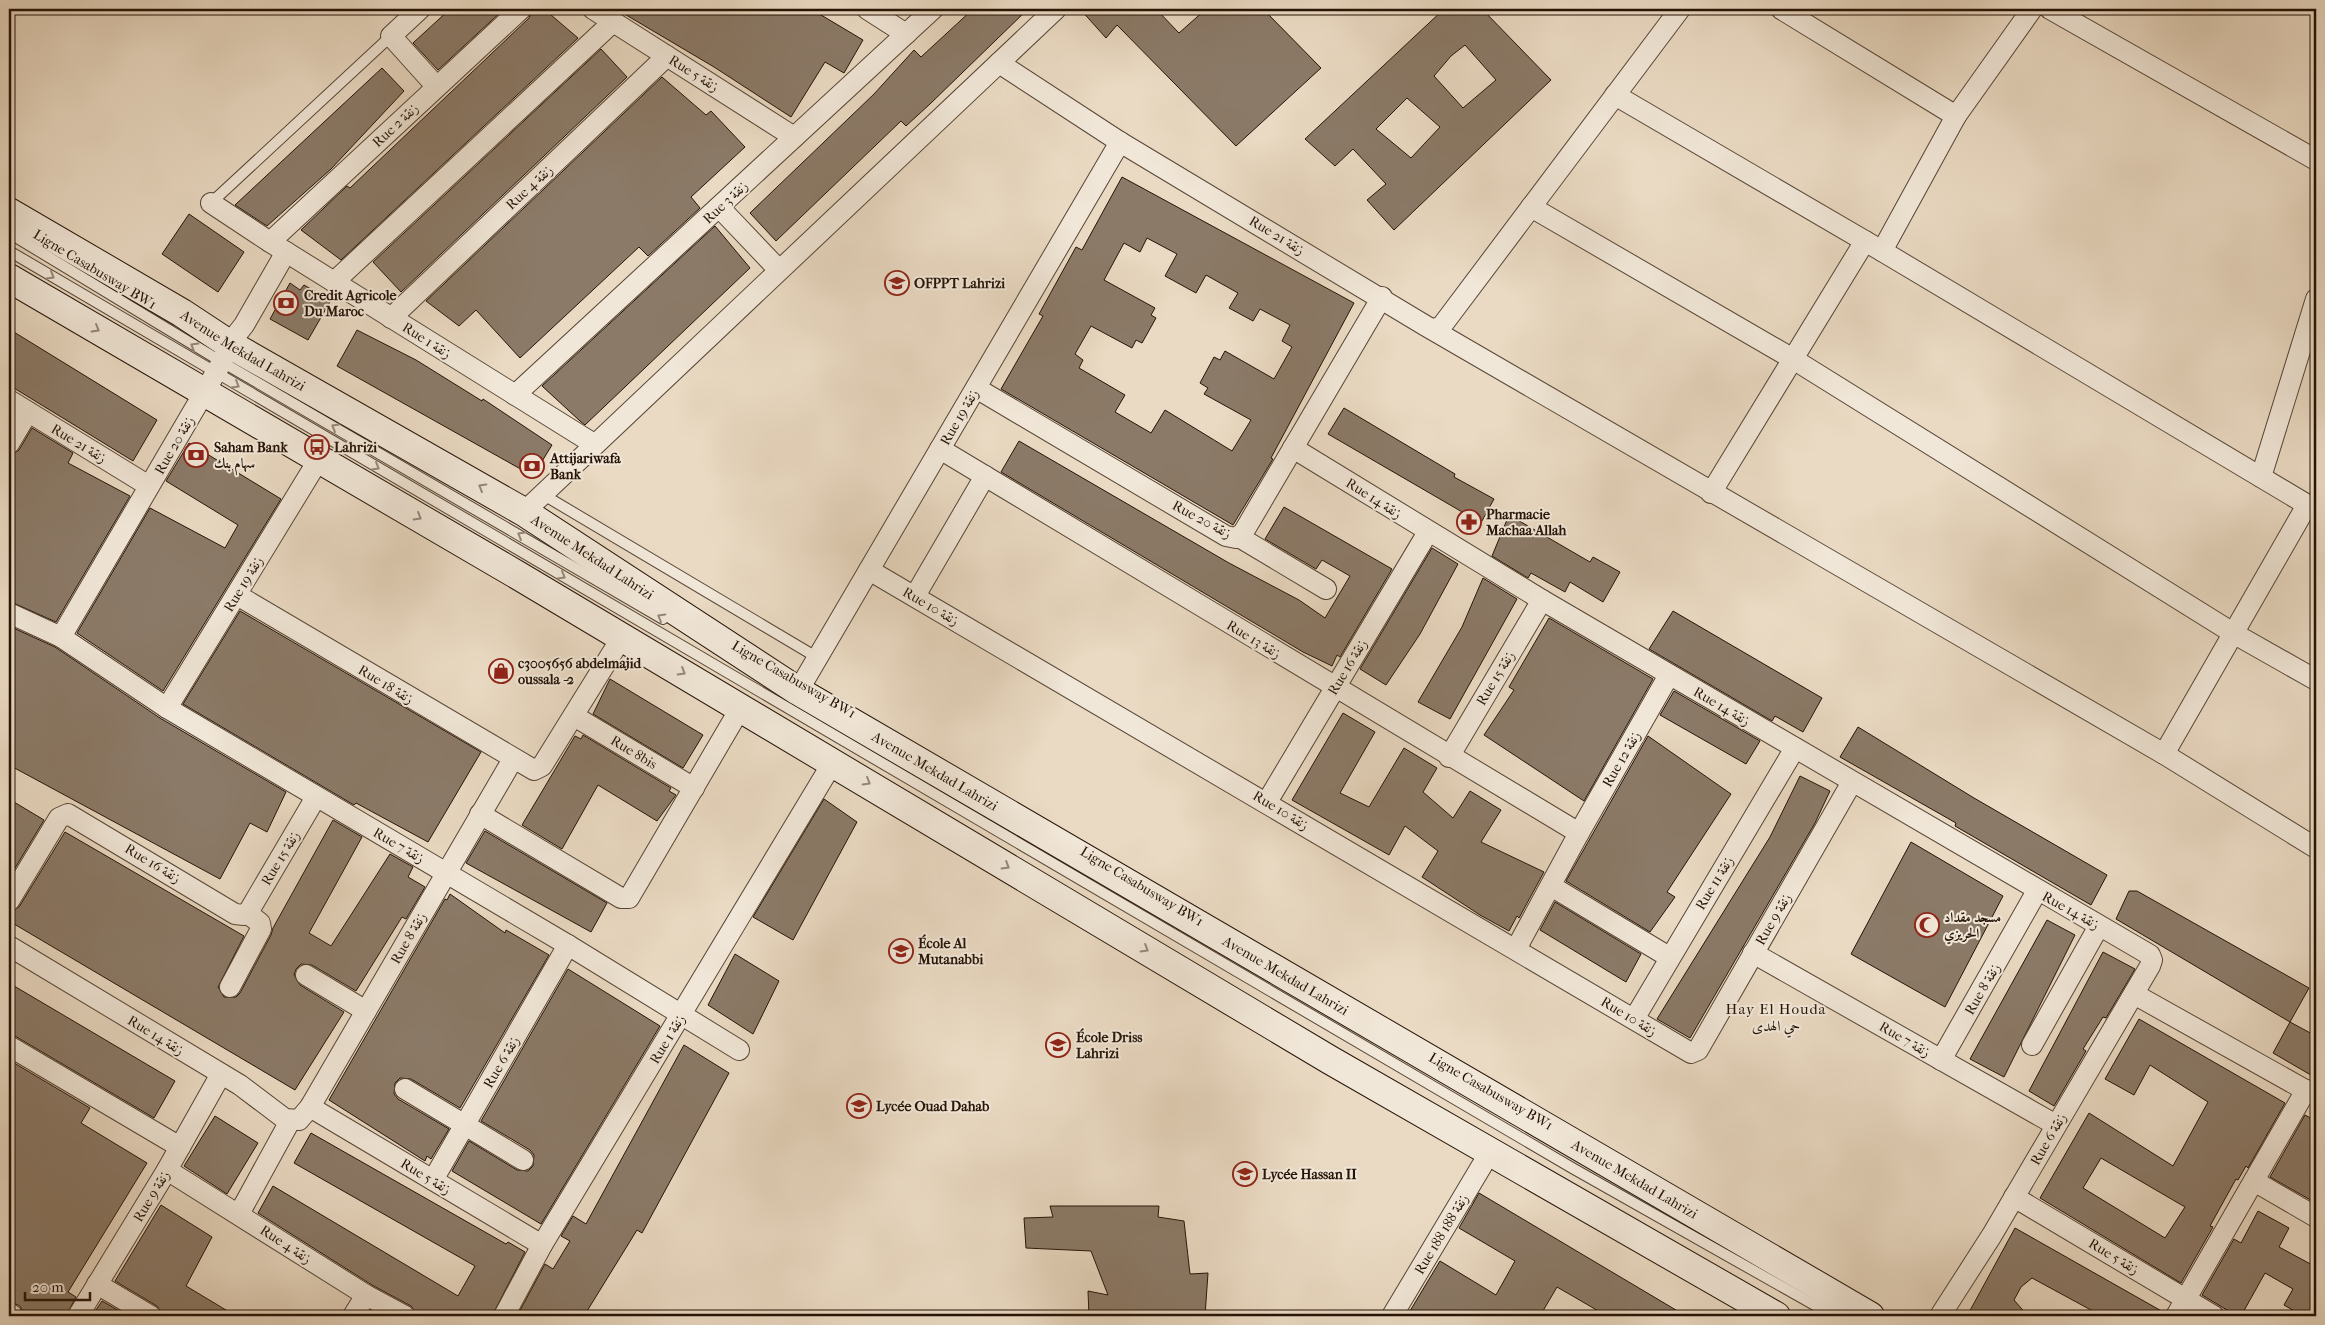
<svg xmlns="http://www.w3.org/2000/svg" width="2325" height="1325" viewBox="0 0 2325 1325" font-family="'IM FELL French Canon',Amiri,serif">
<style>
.building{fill:#8b7a68;stroke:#251306;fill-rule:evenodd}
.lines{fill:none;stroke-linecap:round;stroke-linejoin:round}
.lane-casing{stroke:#564535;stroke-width:12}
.street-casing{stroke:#564535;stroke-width:22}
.secondary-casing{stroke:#251306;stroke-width:30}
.lane{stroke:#f1e7d8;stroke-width:10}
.street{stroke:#f1e7d8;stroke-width:20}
.secondary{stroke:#f1e7d8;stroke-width:28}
.oneway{stroke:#95887a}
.labels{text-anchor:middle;stroke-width:4;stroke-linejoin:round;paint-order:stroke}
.street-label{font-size:14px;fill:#251306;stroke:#f1e7d8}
.poi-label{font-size:14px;font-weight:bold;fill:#251306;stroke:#f1e7d8;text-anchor:start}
.neighbourhood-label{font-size:15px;letter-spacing:1px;fill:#251306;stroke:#f1e7d8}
</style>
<rect width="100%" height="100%" fill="#eadac3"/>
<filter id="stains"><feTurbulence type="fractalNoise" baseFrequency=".004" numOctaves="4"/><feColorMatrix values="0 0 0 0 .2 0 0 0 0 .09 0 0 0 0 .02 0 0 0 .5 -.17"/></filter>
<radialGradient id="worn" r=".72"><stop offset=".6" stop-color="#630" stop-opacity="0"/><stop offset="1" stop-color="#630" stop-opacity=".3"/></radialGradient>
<g class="building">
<path d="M450,9h54l-66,61 -25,-27z"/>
<path d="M533,9h11l34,29 -237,222 -40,-30 46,-44 3,2 179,-170z"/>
<path d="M616,9h195l52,31 -19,33 -19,-11 -34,55 -77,-50z"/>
<path d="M973,9h55l-98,95 -24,22 -5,-5 -125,120 -26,-28 124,-119 40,-44 7,7z"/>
<path d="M1080,9h76l23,24 27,-24h57l58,59 -85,78 -119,-121 -11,13z"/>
<path d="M1444,9h38l69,71 -157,150 -27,-30 19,-16 -33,-35 -18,17 -30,-27zM1465,45l31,35 -33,28 -29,-32 17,-20zM1407,98l33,29 -29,31 -35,-29z"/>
<path d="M601,49l26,28 -226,215 -28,-30z"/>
<path d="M382,68l22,23 -73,78 -64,57 -32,-21z"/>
<path d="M662,77l44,38 5,-4 34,36 -54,50 9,11 -52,48 -9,-9 -119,111 -44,-48 -17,16 -33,-25z"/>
<path d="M1122,177l232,126 -83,155 2,1 -40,66 -232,-136 42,-73 -4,-2 37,-67 6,3zM1147,238l30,16 -12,22 31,17 10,-18 32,18 -9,15 24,13 7,-12 30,16 -8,16 10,6 -18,32 -49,-28 -5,9 -6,-3 -14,26 8,5 -4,6 47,26 -19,31 -67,-41 -14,23 -36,-21 10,-17 -46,-27 4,-8 -8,-6 16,-28 41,22 4,-8 6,3 14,-25 -5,-3 4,-7 -51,-28 20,-37 16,9z"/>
<path d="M189,214l55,38 -26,40 -56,-38z"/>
<path d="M715,226l35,42 -165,157 -5,-4 -38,-35z"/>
<path d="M290,283l10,7 4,-5 27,15 -23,40 -38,-21z"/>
<path d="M9,329l148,91 -24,41 -124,-76z"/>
<path d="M357,330l59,30 66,41 1,-2 69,46 -19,31 -196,-110z"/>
<path d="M1344,408l111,66 -1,3 40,22 -17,31 -17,-10 4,-7 -136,-79z"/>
<path d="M32,428l41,25 -5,10 62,33 -74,126 -47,-21v-144l10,-7z"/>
<path d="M1019,441l210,122 70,37 26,18 25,-42 -28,-16 -6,9 -51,-30 19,-32 108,62 -52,88 -3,-2 -5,11 -29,-14 -302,-180z"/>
<path d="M189,443l92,56 -118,192 -86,-58 73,-125 75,40 13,-23 -72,-44z"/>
<path d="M1509,515l81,47 3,-5 27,15 -17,30 -33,-20 -5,10 -34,-19 -3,5 -36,-22z"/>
<path d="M1432,548l26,16 -38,70 -34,51 -26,-16z"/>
<path d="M1483,578l34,21 -67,120 -32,-17 44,-75z"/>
<path d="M240,611l241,141 -53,90 -72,-39 -2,2 -171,-101z"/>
<path d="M1673,611l149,87 -19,34 -28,-16 -3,5 -123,-72z"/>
<path d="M1549,618l104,61 -69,122 -100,-66 30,-45 -5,-3z"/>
<path d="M9,626l46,21 105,71 126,74 -19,40 -17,-9 -30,56 -211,-114z"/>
<path d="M610,679l93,56 -20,33 -90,-54z"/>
<path d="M1674,691l86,50 -14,23 -86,-49z"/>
<path d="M1343,713l32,19 -35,61 29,14 35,-59 33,20 -14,24 30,26 17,-27 31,19 -20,32 63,30 -25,46 -2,-2 -8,15 -29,-16 -58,-38 16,-26 -33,-25 -16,29 -97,-55z"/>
<path d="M1858,727l116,71 133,77 -16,30 -136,-79 1,-3 -116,-66z"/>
<path d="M583,735l88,53 -2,3 7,4 -19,26 -59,-36 -36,64 -40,-24 53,-89 6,3z"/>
<path d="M1648,736l83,58 -64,98 8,5 -25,35 -84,-51z"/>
<path d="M1800,776l30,15 -15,32 -125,215 -33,-19 113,-182z"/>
<path d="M9,799l35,21 -35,58z"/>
<path d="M824,799l33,23 -64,118 -40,-23z"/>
<path d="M333,820l29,17 -53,96 22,13 59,-92 23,13 -5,10 17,10 -19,32 -4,-2 -46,74 -44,-26 -11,-1 -5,5 -2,6 6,10 44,27 -49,78 -286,-169v-8l10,-6 46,-75 179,104 -26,51 6,10h12l4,-4 31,-58 2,-7z"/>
<path d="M485,831l122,72 -16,29 -125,-69z"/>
<path d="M1911,842l92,54 -58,111 -94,-53z"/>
<path d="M2129,891h8l172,97 -19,34 26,14v42l-43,-25 17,-31 -174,-103z"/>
<path d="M450,894l55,39 1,-3 43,25 -89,153 -49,-29 -11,-1 -5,5 -1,11 4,5 51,30 -18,30 -4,-3 -2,5 -96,-61 116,-201 2,1z"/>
<path d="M1555,902l86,52 -15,28 -86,-52z"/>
<path d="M2047,920l28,15 -71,142 -34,-18z"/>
<path d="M2103,952l32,17 -29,49 -3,-1 -20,32 3,2 -32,55 -25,-15z"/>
<path d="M735,954l44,27 -26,53 -45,-29z"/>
<path d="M568,969l92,57 -119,198 -89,-53 17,-30 48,29 11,1 5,-5 1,-11 -4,-5 -49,-29z"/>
<path d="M9,983l166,98 -21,37 -139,-82 -6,-2z"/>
<path d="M2139,1019l146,84 -37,65 -2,-2 -8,14 -2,-1 -26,47 3,1 -32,56 -141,-85 49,-85 84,53 35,-64 -58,-37 -16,30 -29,-16zM2101,1158l84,49 -20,31 -82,-50z"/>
<path d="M684,1045l45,28 -87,160 -5,-3 -53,86h-67l28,-52 8,5 17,-28 -9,-5 12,-20 13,8z"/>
<path d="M9,1060l81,48 -9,15 66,40 -79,129 8,5 -10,19h-41l-5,-10 -11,-5z"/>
<path d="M2305,1115l11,6v82l-46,-26z"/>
<path d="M215,1116l43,27 -31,51 -43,-28z"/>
<path d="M311,1133l195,111 2,-2 17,10 -33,64h-74l-7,-10 -39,-21 -114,-72 15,-27 185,110 17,-30 -181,-103z"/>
<path d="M1479,1193l207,123h-79l-50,-29 -17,29h-133l33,-55 56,34 19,-34 -56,-33z"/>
<path d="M161,1205l51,32 -26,49 50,30h-73l-6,-10 -42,-25z"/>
<path d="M1050,1206h109l-1,11 26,4 6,53 18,-1 -3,43h-116l-1,-25 20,4 -17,-44 -65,-3 -2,-30 29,-1z"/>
<path d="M2258,1211l31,17 -10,19 37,20v42l-5,7h-8l-19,-11 9,-16 -28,-16 -24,43h-4l-35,-21 32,-56 7,4z"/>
<path d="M2015,1228l150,85 -1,3h-62l-70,-38 -11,9 -7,13 14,16h-61z"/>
<path d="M102,1301l26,15h-36z"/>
</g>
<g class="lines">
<defs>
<g id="lane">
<path d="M211,203l180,-167"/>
<path d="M9,233l213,129 441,257"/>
<path d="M9,251l1565,918 260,147"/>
<path d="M542,494l276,164"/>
</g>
<g id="street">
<path d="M420,9l-29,27 45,50"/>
<path d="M593,9l201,128"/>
<path d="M867,9l39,25"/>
<path d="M1781,9l175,107"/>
<path d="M2050,9l266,151"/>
<path d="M999,63l121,79 306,184 738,428 152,94"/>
<path d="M1615,95l267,156 434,259"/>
<path d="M211,203l59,39 324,202"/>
<path d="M719,207l60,63"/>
<path d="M1531,207l262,152 440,274 83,47"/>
<path d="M270,242l251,-233"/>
<path d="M1882,251l74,-135 76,-107"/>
<path d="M334,282l279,-260"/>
<path d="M391,318l276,-262"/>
<path d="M1433,329l8,-2 239,-318"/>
<path d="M976,388l250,148 10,2 7,-5 139,-236"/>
<path d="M515,395l418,-386"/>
<path d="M9,400l140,86"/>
<path d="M9,444l19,-32"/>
<path d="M1293,448l249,152 608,355 2,5 -2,6 -158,269 -52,81"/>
<path d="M940,449l639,384 90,-158"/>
<path d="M2261,477l55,-178"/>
<path d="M1711,493l154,-252"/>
<path d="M524,512l532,-503"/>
<path d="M1239,537l87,52"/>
<path d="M869,570l822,483 7,-3 154,-268"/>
<path d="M237,595l297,175 8,-4 80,-129"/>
<path d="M915,596l70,-120"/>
<path d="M9,613l52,24 106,71 401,237 171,105"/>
<path d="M61,637l161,-275 7,-18 15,-19 42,-73"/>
<path d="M798,691l322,-549"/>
<path d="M167,708l152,-249"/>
<path id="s1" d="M574,716l120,72"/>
<path d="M2164,754l143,-249"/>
<path d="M1449,757l93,-157"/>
<path d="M1267,802l161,-270"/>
<path d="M480,814l141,84h8l112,-191"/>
<path d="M1551,886l118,71"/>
<path d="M9,901l50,-83 9,-4 167,100 9,1 5,-4 67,-114"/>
<path d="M9,946l231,139 45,34 14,1 11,-13 203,-348"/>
<path d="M1516,949l63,-116"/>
<path d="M1753,953l303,172"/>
<path d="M306,975l60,36"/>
<path d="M230,987l31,-58 -1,-6 -13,-10"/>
<path d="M2134,994l182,102"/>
<path d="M1634,1019l161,-271"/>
<path d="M2032,1045l67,-119"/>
<path d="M9,1046l171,101"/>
<path d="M1941,1060l96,-169"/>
<path d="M405,1089l118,71"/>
<path d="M310,1107l232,138"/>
<path d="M167,1170l199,125 39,21"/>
<path d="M433,1180l135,-235"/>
<path d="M2254,1181l62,36"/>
<path d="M2014,1197l200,119"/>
<path d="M239,1214l51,-93"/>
<path d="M97,1284l54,32"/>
<path d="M9,1313l4,3"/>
<path d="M78,1316l89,-146 54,-96"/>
<path d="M353,1316l13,-21"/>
<path d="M504,1316l38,-71 291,-483"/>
<path d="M1392,1316l98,-164"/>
<path d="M2176,1316l130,-226"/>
</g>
<g id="secondary">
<path id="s2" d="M9,212l173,101 47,31 295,168 274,179 1072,625"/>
<path d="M9,278l510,298 811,484 446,256"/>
</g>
</defs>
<use href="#lane" class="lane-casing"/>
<use href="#street" class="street-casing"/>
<use href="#secondary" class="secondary-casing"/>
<use href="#lane" class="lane"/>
<use href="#street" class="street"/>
<use href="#secondary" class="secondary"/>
</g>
<defs><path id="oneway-chevron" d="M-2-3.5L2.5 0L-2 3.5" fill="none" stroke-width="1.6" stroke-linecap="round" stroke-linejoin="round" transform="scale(1.25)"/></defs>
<g class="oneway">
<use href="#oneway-chevron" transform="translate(51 276) rotate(30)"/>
<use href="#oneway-chevron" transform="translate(96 329) rotate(30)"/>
<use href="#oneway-chevron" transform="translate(194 346) rotate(-149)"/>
<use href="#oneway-chevron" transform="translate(236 385) rotate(30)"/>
<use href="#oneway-chevron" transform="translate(335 427) rotate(-150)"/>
<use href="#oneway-chevron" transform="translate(376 467) rotate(30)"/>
<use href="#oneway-chevron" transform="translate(482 487) rotate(-150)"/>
<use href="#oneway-chevron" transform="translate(418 517) rotate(30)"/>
<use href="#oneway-chevron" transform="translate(521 535) rotate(-150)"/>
<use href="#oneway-chevron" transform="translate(562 576) rotate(30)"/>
<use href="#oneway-chevron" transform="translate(661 617) rotate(-150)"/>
<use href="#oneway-chevron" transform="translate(682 672) rotate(31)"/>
<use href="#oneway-chevron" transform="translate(867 782) rotate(31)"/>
<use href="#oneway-chevron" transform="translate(1006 866) rotate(31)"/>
<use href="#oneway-chevron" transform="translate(1145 949) rotate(31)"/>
</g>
<defs>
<symbol id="university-ring" viewBox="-11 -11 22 22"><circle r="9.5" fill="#f1e7d8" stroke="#8f2418" stroke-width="1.5"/><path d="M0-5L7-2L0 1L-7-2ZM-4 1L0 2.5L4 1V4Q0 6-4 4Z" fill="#8f2418"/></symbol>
<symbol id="bank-ring" viewBox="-11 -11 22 22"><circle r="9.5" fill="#f1e7d8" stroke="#8f2418" stroke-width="1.5"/><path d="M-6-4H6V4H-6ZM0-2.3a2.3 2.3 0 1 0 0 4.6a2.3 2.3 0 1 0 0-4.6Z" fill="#8f2418"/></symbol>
<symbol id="bus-ring" viewBox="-11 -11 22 22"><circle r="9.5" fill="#f1e7d8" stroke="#8f2418" stroke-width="1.5"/><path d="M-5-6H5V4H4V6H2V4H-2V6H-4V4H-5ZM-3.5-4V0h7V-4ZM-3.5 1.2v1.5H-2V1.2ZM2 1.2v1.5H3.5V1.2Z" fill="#8f2418"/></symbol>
<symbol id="pharmacy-ring" viewBox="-11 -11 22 22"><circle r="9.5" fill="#f1e7d8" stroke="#8f2418" stroke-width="1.5"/><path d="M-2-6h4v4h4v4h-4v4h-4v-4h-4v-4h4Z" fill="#8f2418"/></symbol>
<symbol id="shop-ring" viewBox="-11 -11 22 22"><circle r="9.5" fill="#f1e7d8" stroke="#8f2418" stroke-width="1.5"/><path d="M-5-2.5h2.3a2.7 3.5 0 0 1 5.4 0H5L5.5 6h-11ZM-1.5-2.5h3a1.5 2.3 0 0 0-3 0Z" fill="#8f2418"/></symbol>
<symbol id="mosque-ring" viewBox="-11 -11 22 22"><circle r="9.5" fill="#f1e7d8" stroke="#8f2418" stroke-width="1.5"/><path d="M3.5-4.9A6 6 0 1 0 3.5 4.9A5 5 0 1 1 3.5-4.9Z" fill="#8f2418"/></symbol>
<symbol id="school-ring" viewBox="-11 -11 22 22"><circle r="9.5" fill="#f1e7d8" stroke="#8f2418" stroke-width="1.5"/><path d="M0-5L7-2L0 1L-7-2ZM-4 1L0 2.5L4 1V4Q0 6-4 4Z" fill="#8f2418"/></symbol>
</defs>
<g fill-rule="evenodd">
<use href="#university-ring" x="883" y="269" width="28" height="28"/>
<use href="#bank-ring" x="272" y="289" width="28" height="28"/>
<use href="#bus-ring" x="303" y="433" width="28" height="28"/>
<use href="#bank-ring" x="182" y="441" width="28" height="28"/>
<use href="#bank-ring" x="518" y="452" width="28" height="28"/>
<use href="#pharmacy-ring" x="1455" y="508" width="28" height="28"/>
<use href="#shop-ring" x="487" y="657" width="28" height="28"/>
<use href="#mosque-ring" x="1913" y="911" width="28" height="28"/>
<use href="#school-ring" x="887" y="937" width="28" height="28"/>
<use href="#school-ring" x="1044" y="1031" width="28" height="28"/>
<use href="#school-ring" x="845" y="1092" width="28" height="28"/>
<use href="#school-ring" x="1231" y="1160" width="28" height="28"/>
</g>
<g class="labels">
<g class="street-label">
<text transform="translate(694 73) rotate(32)" y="5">Rue 5 زنقة</text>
<text transform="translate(395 125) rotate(-43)" y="5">Rue 2 زنقة</text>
<text transform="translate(529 187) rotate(-43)" y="5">Rue 4 زنقة</text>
<text transform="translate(725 202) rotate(-43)" y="5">Rue 3 زنقة</text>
<text transform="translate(1277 235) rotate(31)" y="5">Rue 21 زنقة</text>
<text transform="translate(95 269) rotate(31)" y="5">Ligne Casabusway BW1</text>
<text transform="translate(427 340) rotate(32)" y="5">Rue 1 زنقة</text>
<text dy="5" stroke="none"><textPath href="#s2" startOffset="272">Avenue Mekdad Lahrizi</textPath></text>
<text transform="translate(959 417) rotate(-60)" y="5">Rue 19 زنقة</text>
<text transform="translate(79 443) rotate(31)" y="5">Rue 21 زنقة</text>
<text transform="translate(174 445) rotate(-60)" y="5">Rue 20 زنقة</text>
<text transform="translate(1374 498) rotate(32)" y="5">Rue 14 زنقة</text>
<text transform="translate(1202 519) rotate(28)" y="5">Rue 20 زنقة</text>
<text dy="5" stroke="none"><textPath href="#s2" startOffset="678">Avenue Mekdad Lahrizi</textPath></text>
<text transform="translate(243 584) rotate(-59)" y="5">Rue 19 زنقة</text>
<text transform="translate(931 606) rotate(30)" y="5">Rue 10 زنقة</text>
<text transform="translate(1254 639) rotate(31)" y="5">Rue 13 زنقة</text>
<text transform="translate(1347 667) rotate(-59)" y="5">Rue 16 زنقة</text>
<text transform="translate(1495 678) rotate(-59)" y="5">Rue 15 زنقة</text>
<text transform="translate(794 679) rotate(30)" y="5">Ligne Casabusway BW1</text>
<text transform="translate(386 684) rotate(31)" y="5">Rue 18 زنقة</text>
<text transform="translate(1722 706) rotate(30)" y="5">Rue 14 زنقة</text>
<text dy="5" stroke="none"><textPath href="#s1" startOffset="70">Rue 8bis</textPath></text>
<text transform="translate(1621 759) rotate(-60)" y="5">Rue 12 زنقة</text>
<text dy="5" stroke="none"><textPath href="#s2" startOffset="1082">Avenue Mekdad Lahrizi</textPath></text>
<text transform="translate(1281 810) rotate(31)" y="5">Rue 10 زنقة</text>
<text transform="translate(399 845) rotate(30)" y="5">Rue 7 زنقة</text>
<text transform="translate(280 858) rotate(-59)" y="5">Rue 15 زنقة</text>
<text transform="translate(153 863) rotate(31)" y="5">Rue 16 زنقة</text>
<text transform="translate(1714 883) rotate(-59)" y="5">Rue 11 زنقة</text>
<text transform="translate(1142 886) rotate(31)" y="5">Ligne Casabusway BW1</text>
<text transform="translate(2071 910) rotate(29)" y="5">Rue 14 زنقة</text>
<text transform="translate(1773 919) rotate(-60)" y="5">Rue 9 زنقة</text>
<text transform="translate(408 938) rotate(-60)" y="5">Rue 8 زنقة</text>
<text dy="5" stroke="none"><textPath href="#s2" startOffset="1488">Avenue Mekdad Lahrizi</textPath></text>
<text transform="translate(1982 989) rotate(-60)" y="5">Rue 8 زنقة</text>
<text transform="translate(1629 1016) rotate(31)" y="5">Rue 10 زنقة</text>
<text transform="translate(156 1035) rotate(31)" y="5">Rue 14 زنقة</text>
<text transform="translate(667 1039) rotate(-59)" y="5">Rue 1 زنقة</text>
<text transform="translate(1905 1039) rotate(30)" y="5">Rue 7 زنقة</text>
<text transform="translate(501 1062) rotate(-60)" y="5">Rue 6 زنقة</text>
<text transform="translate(1491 1091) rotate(30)" y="5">Ligne Casabusway BW1</text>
<text transform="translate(2048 1139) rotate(-60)" y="5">Rue 6 زنقة</text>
<text transform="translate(426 1176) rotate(31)" y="5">Rue 5 زنقة</text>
<text dy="5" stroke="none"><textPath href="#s2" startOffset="1892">Avenue Mekdad Lahrizi</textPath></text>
<text transform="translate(151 1196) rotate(-59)" y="5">Rue 9 زنقة</text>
<text transform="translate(1441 1234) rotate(-59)" y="5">Rue 188 زنقة 188</text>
<text transform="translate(286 1244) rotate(33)" y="5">Rue 4 زنقة</text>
<text transform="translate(2114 1256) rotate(31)" y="5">Rue 5 زنقة</text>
</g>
<g class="poi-label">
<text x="914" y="288">OFPPT Lahrizi</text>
<text x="304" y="300">Credit Agricole<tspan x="304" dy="16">Du Maroc</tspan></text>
<text x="214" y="452">Saham Bank<tspan x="214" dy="16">سهام بنك</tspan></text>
<text x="334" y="452">Lahrizi</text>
<text x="550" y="463">Attijariwafa<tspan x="550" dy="16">Bank</tspan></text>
<text x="1486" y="519">Pharmacie<tspan x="1486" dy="16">Machaa Allah</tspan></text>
<text x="518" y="668">c3005656 abdelmajid<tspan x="518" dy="16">oussala -2</tspan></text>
<text x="1944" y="922">مسجد مقداد<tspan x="1944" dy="16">الحريزي</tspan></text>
<text x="918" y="948">École Al<tspan x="918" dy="16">Mutanabbi</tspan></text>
<text x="1076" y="1042">École Driss<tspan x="1076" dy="16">Lahrizi</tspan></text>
<text x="876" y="1111">Lycée Ouad Dahab</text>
<text x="1262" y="1179">Lycée Hassan II</text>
</g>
<g class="neighbourhood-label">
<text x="1776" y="1014">Hay El Houda<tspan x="1776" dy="17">حي الهدى</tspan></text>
</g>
</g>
<rect width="2325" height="1325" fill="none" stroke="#eadac3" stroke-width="30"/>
<rect x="10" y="10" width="2305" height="1305" fill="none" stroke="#251306" stroke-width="2.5"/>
<rect x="15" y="15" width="2295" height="1295" fill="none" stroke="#251306"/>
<path d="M25 1292v8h65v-8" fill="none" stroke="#251306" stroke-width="2.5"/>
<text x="32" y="1292" font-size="15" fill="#251306" stroke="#f1e7d8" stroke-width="4" paint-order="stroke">20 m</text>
<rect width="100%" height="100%" filter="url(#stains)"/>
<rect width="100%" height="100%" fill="url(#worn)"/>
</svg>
